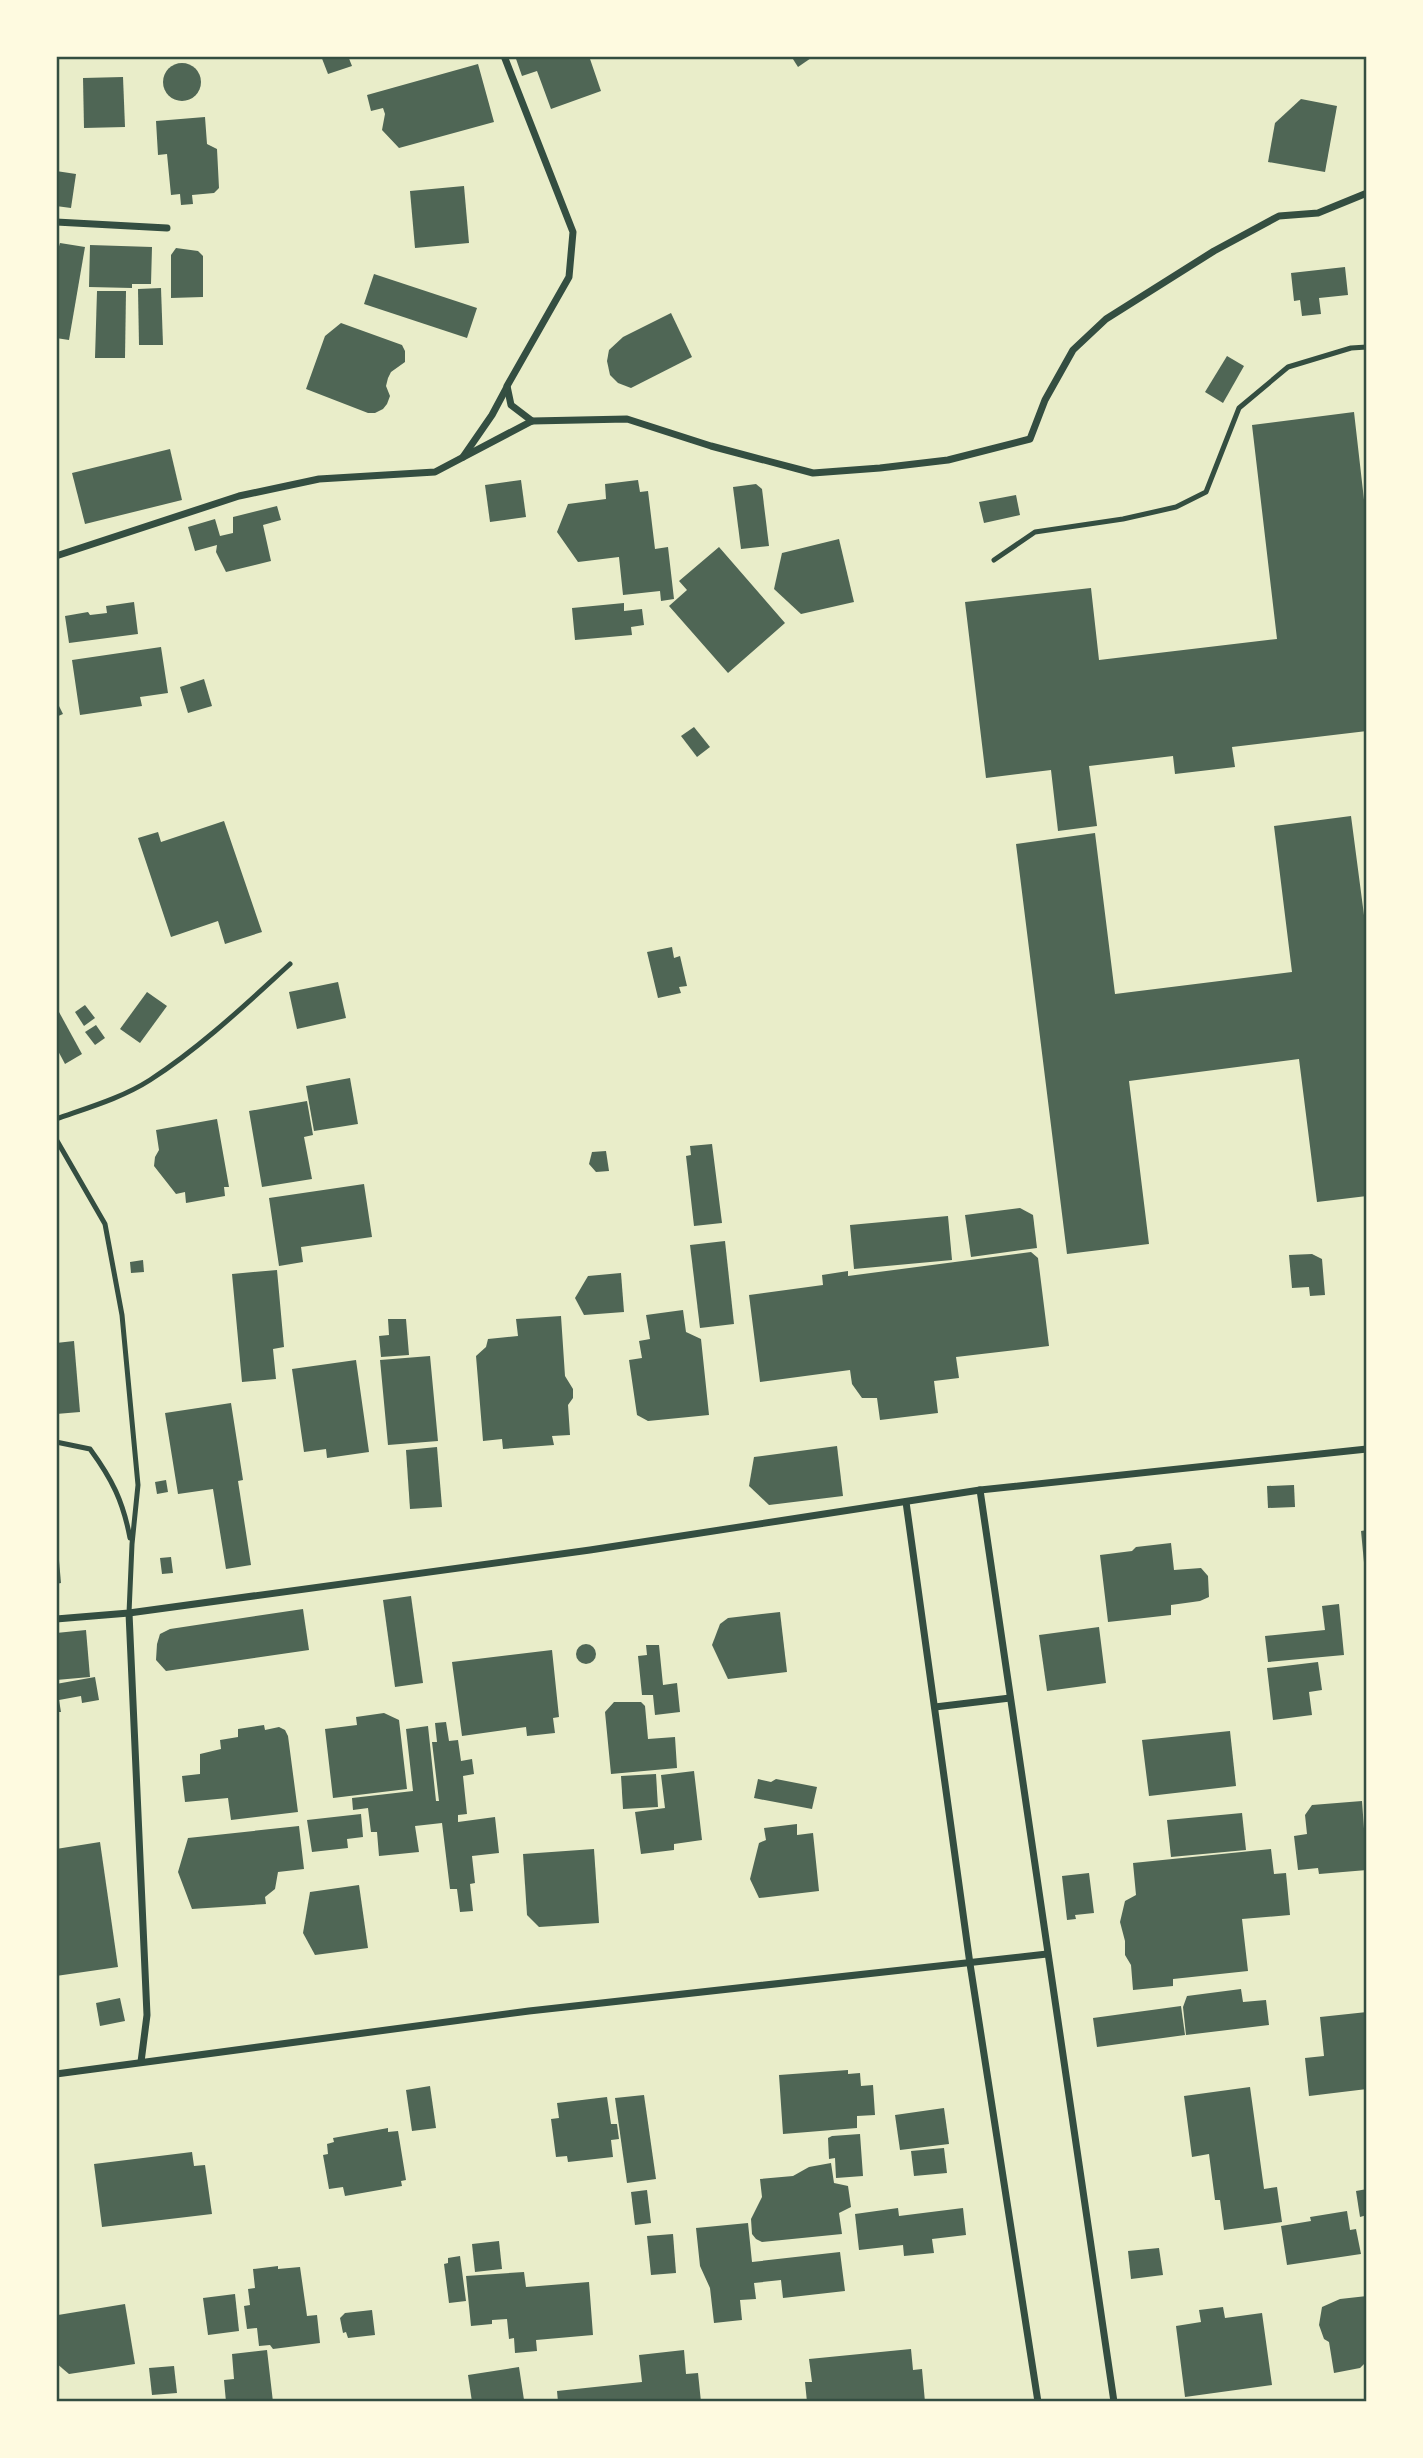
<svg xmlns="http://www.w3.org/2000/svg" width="1423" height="2458" viewBox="0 0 1423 2458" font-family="Literata,serif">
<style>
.building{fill:#4f6655}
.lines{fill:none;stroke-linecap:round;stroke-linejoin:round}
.service{stroke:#344e41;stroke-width:5}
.minor{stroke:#344e41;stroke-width:7}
.neatline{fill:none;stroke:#344e41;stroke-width:2.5}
</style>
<rect width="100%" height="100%" fill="#e9edc9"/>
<g class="building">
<path d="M321,56h27l4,10 -24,8z"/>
<path d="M515,56h74l12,35 -50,18 -14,-38 -15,5z"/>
<path d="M791,56h23l-16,11z"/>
<circle cx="182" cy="82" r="19"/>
<path d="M478,64l16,58 -95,26 -17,-18 3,-16 -2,-6 -12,3 -4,-16z"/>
<path d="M123,77l2,50 -41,1 -1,-50z"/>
<path d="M1301,99l36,7 -12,66 -57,-10 7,-39z"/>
<path d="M205,117l2,27 10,5 2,39 -5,5 -22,2 1,9 -12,1 -1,-11 -9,1 -4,-41 -9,1 -2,-34z"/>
<path d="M56,171l20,3 -5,34 -15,-2z"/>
<path d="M464,186l5,57 -54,5 -5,-57z"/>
<path d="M60,243l25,4 -16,93 -13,-2v-81z"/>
<path d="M90,245l62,2 -1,37h-19v4l-43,-1z"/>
<path d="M176,248l22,3 5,5v41l-32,1v-43z"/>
<path d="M1345,267l3,28 -29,3 2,16 -19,2 -2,-16 -6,1 -3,-28z"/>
<path d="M374,274l103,34 -10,30 -103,-34z"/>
<path d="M161,288l2,57h-24l-1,-56z"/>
<path d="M97,291h29l-1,67h-30z"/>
<path d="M671,313l21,44 -61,31 -13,-5 -8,-8 -3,-14 2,-11 14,-13z"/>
<path d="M341,323l61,22 3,6v11l-14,10 -3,6 -2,8 4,10 -3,8 -4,5 -8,4h-7l-62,-24 19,-53z"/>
<path d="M1227,356l17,10 -21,37 -18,-11z"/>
<path d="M1354,412l13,114v205l-135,16 3,20 -60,7 -2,-18 -84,10 8,60 -39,5 -7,-61 -65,8 -21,-176 126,-14 8,72 178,-21 -25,-214z"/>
<path d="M170,449l12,51 -97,24 -13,-51z"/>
<path d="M521,480l5,37 -36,5 -5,-37z"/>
<path d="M638,480l2,12 8,-1 7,58 13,-2 6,52 -13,2 -1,-10 -37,4 -4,-38 -41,5 -21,-30 11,-28 38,-5 -1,-15z"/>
<path d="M756,484l6,5 7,57 -28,3 -8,-62z"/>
<path d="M1016,495l4,20 -36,8 -5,-21z"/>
<path d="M277,506l4,14 -18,5 8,36 -45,11 -10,-20 1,-7 -22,6 -7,-24 27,-8 5,17 13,-3v-16z"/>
<path d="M839,539l15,63 -53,12 -27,-25 8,-36z"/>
<path d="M719,547l66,76 -57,50 -59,-67 18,-16 -8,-9z"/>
<path d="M134,602l4,32 -69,9 -4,-27 23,-4 2,3 17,-2 -1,-7z"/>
<path d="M624,603v8l18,-2 2,16 -13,2 1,8 -57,5 -3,-32z"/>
<path d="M161,647l7,46 -28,4 2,9 -62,9 -8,-55z"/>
<path d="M204,679l8,27 -24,7 -8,-26z"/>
<path d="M56,700l7,14 -7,3z"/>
<path d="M694,727l16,20 -13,10 -16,-21z"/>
<path d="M1351,816l16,122v258l-50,6 -18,-143 -170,22 20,163 -82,10 -51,-410 79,-11 20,161 177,-22 -18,-146z"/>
<path d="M224,821l38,111 -37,12 -7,-23 -47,16 -33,-99 20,-6 3,10z"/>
<path d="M672,947l2,11 6,-2 7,30 -8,1 2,6 -23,5 -11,-46z"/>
<path d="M338,982l8,36 -49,11 -8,-37z"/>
<path d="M147,992l20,14 -27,37 -20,-14z"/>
<path d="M85,1005l10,13 -11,8 -9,-14z"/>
<path d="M59,1012l23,42 -17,10 -9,-17v-33z"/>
<path d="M96,1025l9,13 -10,7 -10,-13z"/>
<path d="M350,1078l8,46 -44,7 -8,-45z"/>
<path d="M307,1101l6,34 -9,2 8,42 -50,8 -13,-76z"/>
<path d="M217,1119l12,68h-5l1,9 -39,7 -1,-11 -9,2 -22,-28 1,-9 4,-7 -3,-20z"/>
<path d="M712,1144l10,79 -28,3 -8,-70 5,-1 -1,-9z"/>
<path d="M606,1151l3,20 -13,1 -7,-8 3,-12z"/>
<path d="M364,1184l8,53 -71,10 2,15 -24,4 -10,-68z"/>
<path d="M1020,1208l13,7 4,33 -66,9 -6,-42z"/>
<path d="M948,1216l4,44 -98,9 -4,-44z"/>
<path d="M725,1241l9,83 -34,4 -10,-83z"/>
<path d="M1031,1252l7,6 11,88 -93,11 3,21 -25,3 4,32 -58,7 -3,-22h-15l-10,-14 -2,-14 -90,12 -11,-87 74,-10 -1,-10 26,-4v5z"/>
<path d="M1312,1254l10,5 3,36 -15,1 -1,-9 -17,1 -3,-33z"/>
<path d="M143,1260l1,12 -13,1 -1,-11z"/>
<path d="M277,1270l7,77 -11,2 3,30 -34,3 -10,-108z"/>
<path d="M621,1273l3,39 -40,3 -9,-17 13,-22z"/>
<path d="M683,1310l3,22 15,7 8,76 -61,6 -11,-6 -8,-55 13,-2 -3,-17 11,-2 -4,-24z"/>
<path d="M561,1316l4,60 8,13v9l-5,7 2,30 -18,1 2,9 -51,4 -1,-10 -19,2 -7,-85 10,-9 2,-8 30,-3 -2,-17z"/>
<path d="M388,1319h18l3,36 -28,2 -2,-21 10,-1z"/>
<path d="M74,1341l6,71 -24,2v-71z"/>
<path d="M430,1356l8,85 -50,4 -8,-85z"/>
<path d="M356,1360l13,92 -42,6 -1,-9 -22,3 -12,-83z"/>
<path d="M231,1403l12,77 -5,1 13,84 -25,4 -13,-80 -35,5 -13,-81z"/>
<path d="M837,1446l6,50 -74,9 -20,-19 5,-29z"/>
<path d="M437,1447l5,60 -32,2 -4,-59z"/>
<path d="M166,1480l2,12 -11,2 -2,-12z"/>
<path d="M1294,1485l1,22 -27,1 -1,-22z"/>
<path d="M1367,1530v42l-2,1 -4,-42z"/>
<path d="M1171,1543l3,27 27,-2 7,8 1,21 -9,4 -29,4v10l-63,7 -8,-67 32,-4 4,-4z"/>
<path d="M56,1549h2l3,34 -5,1z"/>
<path d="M171,1557l2,16 -11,1 -2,-16z"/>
<path d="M411,1596l12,87 -28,4 -12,-87z"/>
<path d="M1339,1604l5,51 -76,7 -3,-26 60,-6 -3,-24z"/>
<path d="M303,1609l6,41 -143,21 -10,-11 1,-16 3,-10 10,-5z"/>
<path d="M780,1612l7,60 -59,7 -16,-34 8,-21 8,-6z"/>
<path d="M1099,1627l7,56 -59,8 -8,-56z"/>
<path d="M86,1630l4,47 -34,3v-47z"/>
<circle cx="586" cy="1654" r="10"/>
<path d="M646,1645h13l4,40 14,-2 3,29 -25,3 -2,-20h-11l-4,-39 9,-1z"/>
<path d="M552,1650l7,67 -6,1 2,15 -28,3 -1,-9 -64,9 -10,-74z"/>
<path d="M1318,1662l4,28 -13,2 3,23 -39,5 -6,-52z"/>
<path d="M95,1677l4,23 -17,3 -1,-7 -22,4 2,12h-5v-28z"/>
<path d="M614,1702h27l4,4 3,33 27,-2 2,31 -66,6 -6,-62z"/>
<path d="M384,1713l15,7 8,69 -74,9 -8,-69 32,-4 -1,-8z"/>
<path d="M446,1722l3,19 9,-1 3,21 11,-2 2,15 -11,2 4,38 -9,1v7l37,-5 4,36 -27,3 3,27 -5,1 3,27 -13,1 -3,-23h-7l-8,-66 -27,3 4,26 -40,4 -2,-24h-6l-3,-24 -15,2 -1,-12 61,-7 -7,-62 22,-3 8,75h3l-7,-59h5l-2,-19z"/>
<path d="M264,1725l1,5 14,-3 6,3 3,6 10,76 -67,8 -3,-22 -43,4 -3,-26 18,-2v-20l21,-5 -1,-9 18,-3v-8z"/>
<path d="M1230,1731l6,55 -87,10 -7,-56z"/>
<path d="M694,1771l8,69 -28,4v6l-33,4 -6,-42 30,-4 -4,-33z"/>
<path d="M656,1774l2,33 -35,2 -2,-33z"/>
<path d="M758,1779l13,3 5,-3 41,8 -5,22 -58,-11z"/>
<path d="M1362,1801l5,69 -48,4 -1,-6 -20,2 -4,-34 13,-2 -2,-19 7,-10z"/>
<path d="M1242,1813l4,37 -75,7 -4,-37z"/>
<path d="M361,1814l2,23 -16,2 1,9 -36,4 -5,-32z"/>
<path d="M797,1824v11l16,-2 6,58 -60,7 -9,-19 9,-36 7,-3 -2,-12z"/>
<path d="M299,1826l5,43 -26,3 -3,17 -10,8 1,7 -74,5 -14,-37 10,-34z"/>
<path d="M100,1842l18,125 -62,9v-127z"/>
<path d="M594,1849l5,74 -60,4 -12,-12 -4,-61z"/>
<path d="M1271,1849l3,25 12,-1 4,42 -48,4 6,52 -75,8v7l-40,4 -2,-25 -6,-10v-14l-5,-19 5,-21 11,-6 -3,-32z"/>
<path d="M1089,1873l5,40 -19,2 1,4 -9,1 -5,-44z"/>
<path d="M359,1885l9,63 -53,7 -12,-22 7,-41z"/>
<path d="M1241,1989l2,13 23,-2 3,25 -83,10 -3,-28 4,-11z"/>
<path d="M120,1998l5,23 -25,5 -4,-23z"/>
<path d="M1181,2006l4,29 -88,12 -4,-29z"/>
<path d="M1367,2012v77l-58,7 -4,-38 19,-2 -4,-39z"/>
<path d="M848,2070v4l12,-1 1,13 12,-1 2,30 -18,1v12l-74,6 -4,-59z"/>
<path d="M430,2086l6,42 -24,3 -6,-41z"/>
<path d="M1250,2087l14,102 13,-2 5,35 -58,8 -4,-30h-5l-6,-46 -17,3 -8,-61z"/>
<path d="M644,2095l12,84 -29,4 -12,-85z"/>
<path d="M607,2097l4,27h6l2,15 -8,1 2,17 -45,5 -1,-6 -11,1 -5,-38 8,-1 -2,-15z"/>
<path d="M944,2108l5,36 -49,6 -5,-35z"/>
<path d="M388,2128v4l10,-1 8,49 -5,1 1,5 -57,10 -2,-9 -14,2 -6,-34 5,-1 -1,-10 7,-2 -1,-4z"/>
<path d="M860,2134l3,42 -27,2 -1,-20 -6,1 -1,-21 4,-2z"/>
<path d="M944,2148l3,25 -33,3 -3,-25z"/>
<path d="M192,2152l2,14 11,-1 7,49 -110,13 -8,-63z"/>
<path d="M831,2163l3,20 14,3 3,21 -12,6 3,21 -80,8 -6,-3 -4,-5 -1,-15 11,-22 -2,-18 33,-3 16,-9z"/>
<path d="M1367,2189v26l-7,2 -4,-26z"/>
<path d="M647,2190l4,33 -16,2 -4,-33z"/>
<path d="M898,2208l1,8 64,-8 3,27 -34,4 2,14 -30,3 -1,-11 -44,5 -4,-36z"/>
<path d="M1347,2211l3,19 6,-1 5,25 -74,11 -6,-39 30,-5 -1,-4z"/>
<path d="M748,2223l4,39 88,-10 5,39 -62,7 -2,-18 -27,3 2,16 -16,1 2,20 -28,3 -4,-35 -10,-22 -4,-38z"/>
<path d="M673,2234l3,39 -25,2 -4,-39z"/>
<path d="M499,2241l3,28 -27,3 -3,-28z"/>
<path d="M1159,2248l4,27 -32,4 -3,-28z"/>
<path d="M460,2256l6,45 -17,2 -5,-39 4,-1v-5z"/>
<path d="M278,2266v3l22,-2 7,49 10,-1 3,28 -47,6 -3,-4 -11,1 -2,-18 -10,1 -3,-23 6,-1 -2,-16 7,-1 -2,-19z"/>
<path d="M524,2272l2,15 63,-5 4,53 -57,5 1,11 -22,2 -1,-15 -5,1 -2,-20 -15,1v4l-21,2 -5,-50z"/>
<path d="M235,2294l4,37 -31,4 -5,-37z"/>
<path d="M1367,2296v65l-7,7 -26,5 -5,-31 -5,-3 -5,-14 3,-18 18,-8z"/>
<path d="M125,2304l10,60 -66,10 -13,-11 2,-48z"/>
<path d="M1223,2307l2,11 37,-5 10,72 -87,12 -9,-71 25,-4 -2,-12z"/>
<path d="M372,2310l3,25 -27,3 -2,-6 -3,1 -3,-15 5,-5z"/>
<path d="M911,2349l2,21 9,-1 3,33h-118l-2,-20h7l-3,-23z"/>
<path d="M267,2350l6,52h-47l-2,-22 10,-1 -2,-25z"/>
<path d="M684,2350l2,24 12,-1 3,29h-143l-1,-11 85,-9 -3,-27z"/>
<path d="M174,2366l3,27 -25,2 -3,-27z"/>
<path d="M519,2367l5,33 -52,2 -4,-27z"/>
</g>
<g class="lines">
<g class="service">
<path d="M994,560l41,-28 88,-13 53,-12 30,-15 33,-84 49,-41 63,-19 16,-1"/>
<path d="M56,1119c31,-11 66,-21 94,-39 51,-33 95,-75 140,-116"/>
<path d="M56,1139l49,85 17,91 16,170 -6,59 -3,69"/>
<path d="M56,1442l34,7c22,30 33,52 40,89"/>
</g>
<g class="minor">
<path d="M504,56l69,176 -4,45 -62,109 4,19 21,16"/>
<path d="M56,222l111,6"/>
<path d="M463,457l29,-42 15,-28"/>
<path d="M56,556l183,-60 80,-17 116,-7 97,-51 95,-2 84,27 102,27 67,-5 68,-8 82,-21 15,-39 28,-50 33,-31 108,-68 65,-35 39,-3 49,-20"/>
<path d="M980,1490l134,912"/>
<path d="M906,1502l64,462 68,438"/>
<path d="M129,1613l18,402 -6,47"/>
<path d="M56,1619l73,-6 461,-63 390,-60 387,-41"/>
<path d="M935,1707l75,-9"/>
<path d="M56,2074l473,-63 518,-57"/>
</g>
</g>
<rect width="1423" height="2458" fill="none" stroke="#fefae0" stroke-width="116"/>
<rect x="58" y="58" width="1307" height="2342" class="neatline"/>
</svg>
